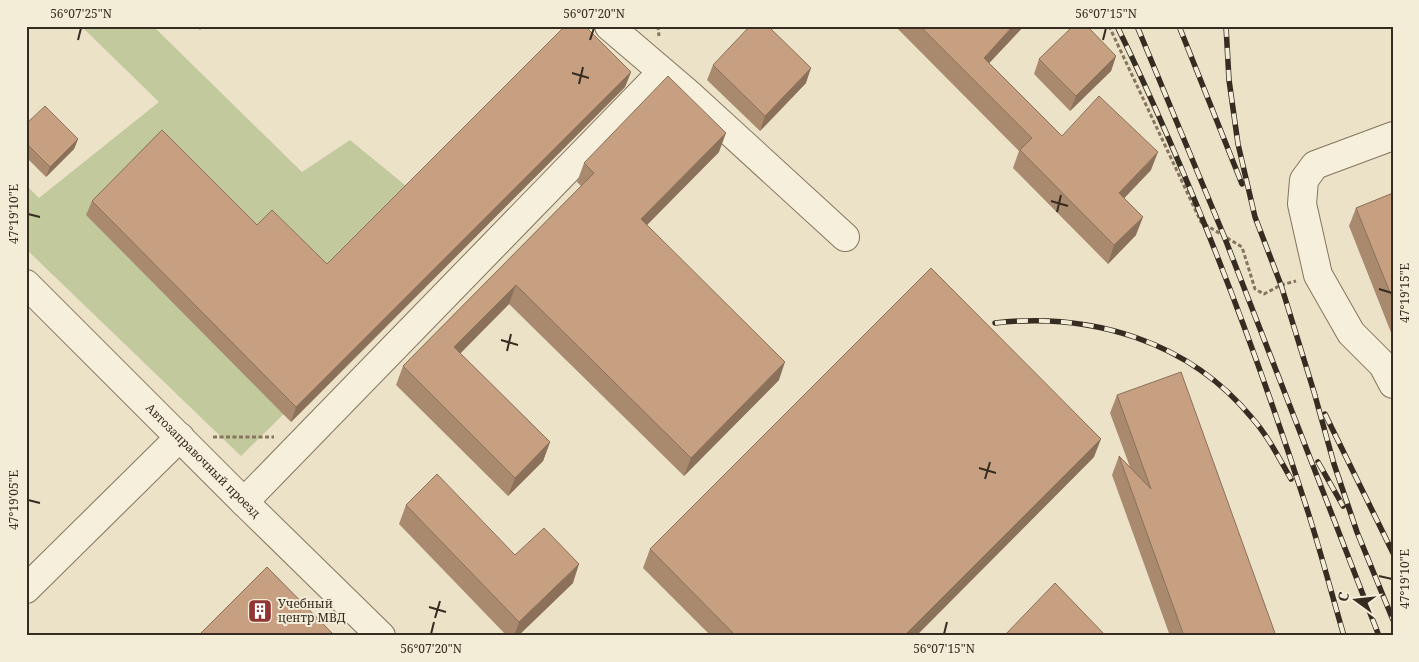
<svg xmlns="http://www.w3.org/2000/svg" width="1419" height="662" viewBox="0 0 1419 662" font-family="'Noto Serif',serif">
<style>
.green{fill:#c2c99d}
.lines{fill:none;stroke-linecap:round;stroke-linejoin:round}
.minor-casing{stroke:#86745e;stroke-width:30}
.path{stroke:#86745e;stroke-width:3;stroke-dasharray:4 2.5;stroke-linecap:butt}
.minor{stroke:#f6efdb;stroke-width:28}
.rail-casing{stroke:#372c21;stroke-width:5.5}
.rail{stroke:#f3ecd7;stroke-width:4;stroke-dasharray:11;stroke-linecap:butt}
.wall{fill:#aa8a6f}
.shaded-wall{fill:#8b705a}
.building{fill:#c6a081;stroke:#8b705a}
.ticks{fill:none;stroke:#372c21;stroke-width:2}
.labels{text-anchor:middle;stroke-width:4;stroke-linejoin:round;paint-order:stroke}
.street-label{font-size:12px;fill:#372c21;stroke:#f3ecd7}
.poi-label{font-size:12px;fill:#372c21;stroke:#f3ecd7;text-anchor:start}
.neatline{fill:none;stroke:#372c21;stroke-width:2}
.ticks-label{font-size:12px;text-anchor:middle;fill:#372c21}
</style>
<rect width="100%" height="100%" fill="#ebe2c8"/>
<path class="green" d="M81,26h72l149,146 48,-32 94,77 176,-133 -379,372 -215,-207v-64l13,13 120,-96z"/>
<g class="lines">
<defs>
<g id="minor">
<path d="M609,26l82,70 154,141"/>
<path d="M1393,136l-78,29 -11,15 -2,24 16,71 33,58 32,32 10,19"/>
<path id="s1" d="M26,284l218,218 137,134"/>
<path d="M244,502l418,-430"/>
<path d="M26,589l154,-152"/>
</g>
</defs>
<use href="#minor" class="minor-casing"/>
<g class="path">
<path d="M658,26l1,10"/>
<path d="M1109,26l92,196 41,25 13,42 9,5 17,-9 15,-4"/>
<path d="M213,437h61"/>
</g>
<use href="#minor" class="minor"/>
<defs>
<g id="rail">
<path d="M1117,26c76,157 138,321 191,486 13,41 24,83 36,124"/>
<path d="M1137,26l87,210 155,400"/>
<path d="M1179,26l63,158"/>
<path d="M1226,26l3,54 9,64 17,73 26,68 33,107 20,72 23,68 36,88"/>
<path d="M995,323c96,-11 194,18 257,95 16,18 27,40 39,61"/>
<path d="M1325,414l68,139"/>
<path d="M1318,462l25,44"/>
</g>
</defs>
<use href="#rail" class="rail-casing"/>
<use href="#rail" class="rail"/>
</g>
<g class="wall">
<path d="M196,26h8l-4,4z"/>
<path d="M895,26h129l-35,37 73,73 89,34 -27,28 12,37 -28,29 -95,-96 6,-17z"/>
<path d="M1116,56l-5,15 -41,40 -36,-37 5,-15z"/>
<path d="M713,65l93,18 -46,48 -53,-51z"/>
<path d="M631,72l-6,15 -334,335 -205,-207 6,-14 165,24 70,39z"/>
<path d="M26,124l52,15 -4,10 -28,28 -20,-20z"/>
<path d="M719,152l-72,73 132,155 -95,96 -175,-172 -49,49 90,89 -7,19 -35,35 -112,-111 7,-19 178,-180 -4,-4 7,-19z"/>
<path d="M1393,193v141l-1,1 -43,-109 7,-18z"/>
<path d="M1117,395l159,241h-106l-58,-161 7,-19 11,11 -20,-54z"/>
<path d="M1094,457l-178,179h-205l-68,-68 7,-19z"/>
<path d="M406,505l109,50 58,28 -55,53h-11l-108,-112z"/>
</g>
<g class="shaded-wall">
<path d="M1013,26h11l-47,50 7,-18z"/>
<path d="M1116,56l-5,15 -41,40 6,-15z"/>
<path d="M811,68l-5,15 -46,48 5,-15z"/>
<path d="M631,72l-6,15 -334,335 5,-15z"/>
<path d="M726,133l-7,19 -85,86 7,-19z"/>
<path d="M78,139l-4,10 -28,28 4,-10z"/>
<path d="M1158,152l-7,18 -39,41 7,-18z"/>
<path d="M1143,217l-7,18 -28,29 6,-19z"/>
<path d="M516,285l-7,19 -61,62 6,-19z"/>
<path d="M785,362l-6,18 -95,96 7,-18z"/>
<path d="M1101,439l-7,18 -178,179h-12z"/>
<path d="M550,442l-7,19 -35,35 7,-18z"/>
<path d="M579,564l-6,19 -55,53h-4l5,-14z"/>
</g>
<g class="building">
<path d="M565,26h20l46,46 -335,335 -204,-206 70,-71 95,95 15,-15 55,54z"/>
<path d="M750,26h18l43,42 -46,48 -52,-51z"/>
<path d="M920,26h93l-29,32 78,78 37,-40 59,56 -39,41 24,24 -29,28 -94,-95 12,-12z"/>
<path d="M1073,26h14l29,30 -40,40 -37,-37z"/>
<path d="M668,76l58,57 -85,86 144,143 -94,96 -175,-173 -62,62 96,95 -35,36 -112,-112 191,-193 -10,-10z"/>
<path d="M45,106l33,33 -28,28 -24,-24v-19z"/>
<path d="M1393,193v107l-37,-92z"/>
<path d="M931,268l170,171 -197,197h-168l-86,-87z"/>
<path d="M1181,372l95,264h-92l-65,-180 32,33 -34,-94z"/>
<path d="M437,474l78,81 29,-27 35,36 -60,58 -113,-117z"/>
<path d="M267,567l68,69h-137z"/>
<path d="M1055,583l51,53h-102z"/>
</g>
<path class="ticks" d="M78,40l3,-12M590,40l4,-12M1103,40l3,-12M572,73l17,5M579,84l4,-17M1051,201l17,5M1057,212l4,-17M28,214l12,3M1379,289l13,4M501,340l17,5M507,351l4,-17M979,468l17,5M985,479l5,-17M28,500l12,3M1379,576l13,3M429,607l17,5M435,618l5,-17M431,634l3,-12M944,634l3,-12"/>
<defs>
<symbol id="building-square" viewBox="-11 -11 22 22"><rect x="-9" y="-9" width="18" height="18" rx="4" fill="#903533" stroke="#f3ecd7"/><path d="M-4-6H4V6H1V3H-1V6H-4ZM-2.5-4.3h1.7v1.8h-1.7ZM.8-4.3h1.7v1.8H.8ZM-2.5-1h1.7V.8h-1.7ZM.8-1h1.7V.8H.8Z" fill="#fff"/></symbol>
</defs>
<g fill-rule="evenodd">
<use href="#building-square" x="246" y="597" width="28" height="28"/>
</g>
<g class="labels">
<g class="street-label">
<text dy="4" stroke="none"><textPath href="#s1" startOffset="250">Автозаправочный проезд</textPath></text>
</g>
<g class="poi-label">
<text x="278" y="608">Учебный<tspan x="278" dy="14">центр МВД</tspan></text>
</g>
</g>
<rect width="1419" height="662" fill="none" stroke="#f3ecd7" stroke-width="55"/>
<g transform="translate(1356 600) rotate(285)" stroke="#f3ecd7" stroke-width="4" paint-order="stroke">
<path d="M0-4L9 19L0 12L-9 19Z" fill="#372c21"/>
<text y="-8" font-size="14" font-weight="bold" text-anchor="middle" fill="#372c21">С</text>
</g>
<rect x="28" y="28" width="1364" height="606" class="neatline"/>
<g class="ticks-label">
<text x="81" y="18">56°07'25"N</text>
<text x="594" y="18">56°07'20"N</text>
<text x="1106" y="18">56°07'15"N</text>
<text transform="translate(14 214) rotate(-90)" y="4">47°19'10"E</text>
<text transform="translate(1405 293) rotate(-90)" y="4">47°19'15"E</text>
<text transform="translate(14 500) rotate(-90)" y="4">47°19'05"E</text>
<text transform="translate(1405 579) rotate(-90)" y="4">47°19'10"E</text>
<text x="431" y="653">56°07'20"N</text>
<text x="944" y="653">56°07'15"N</text>
</g>
</svg>
